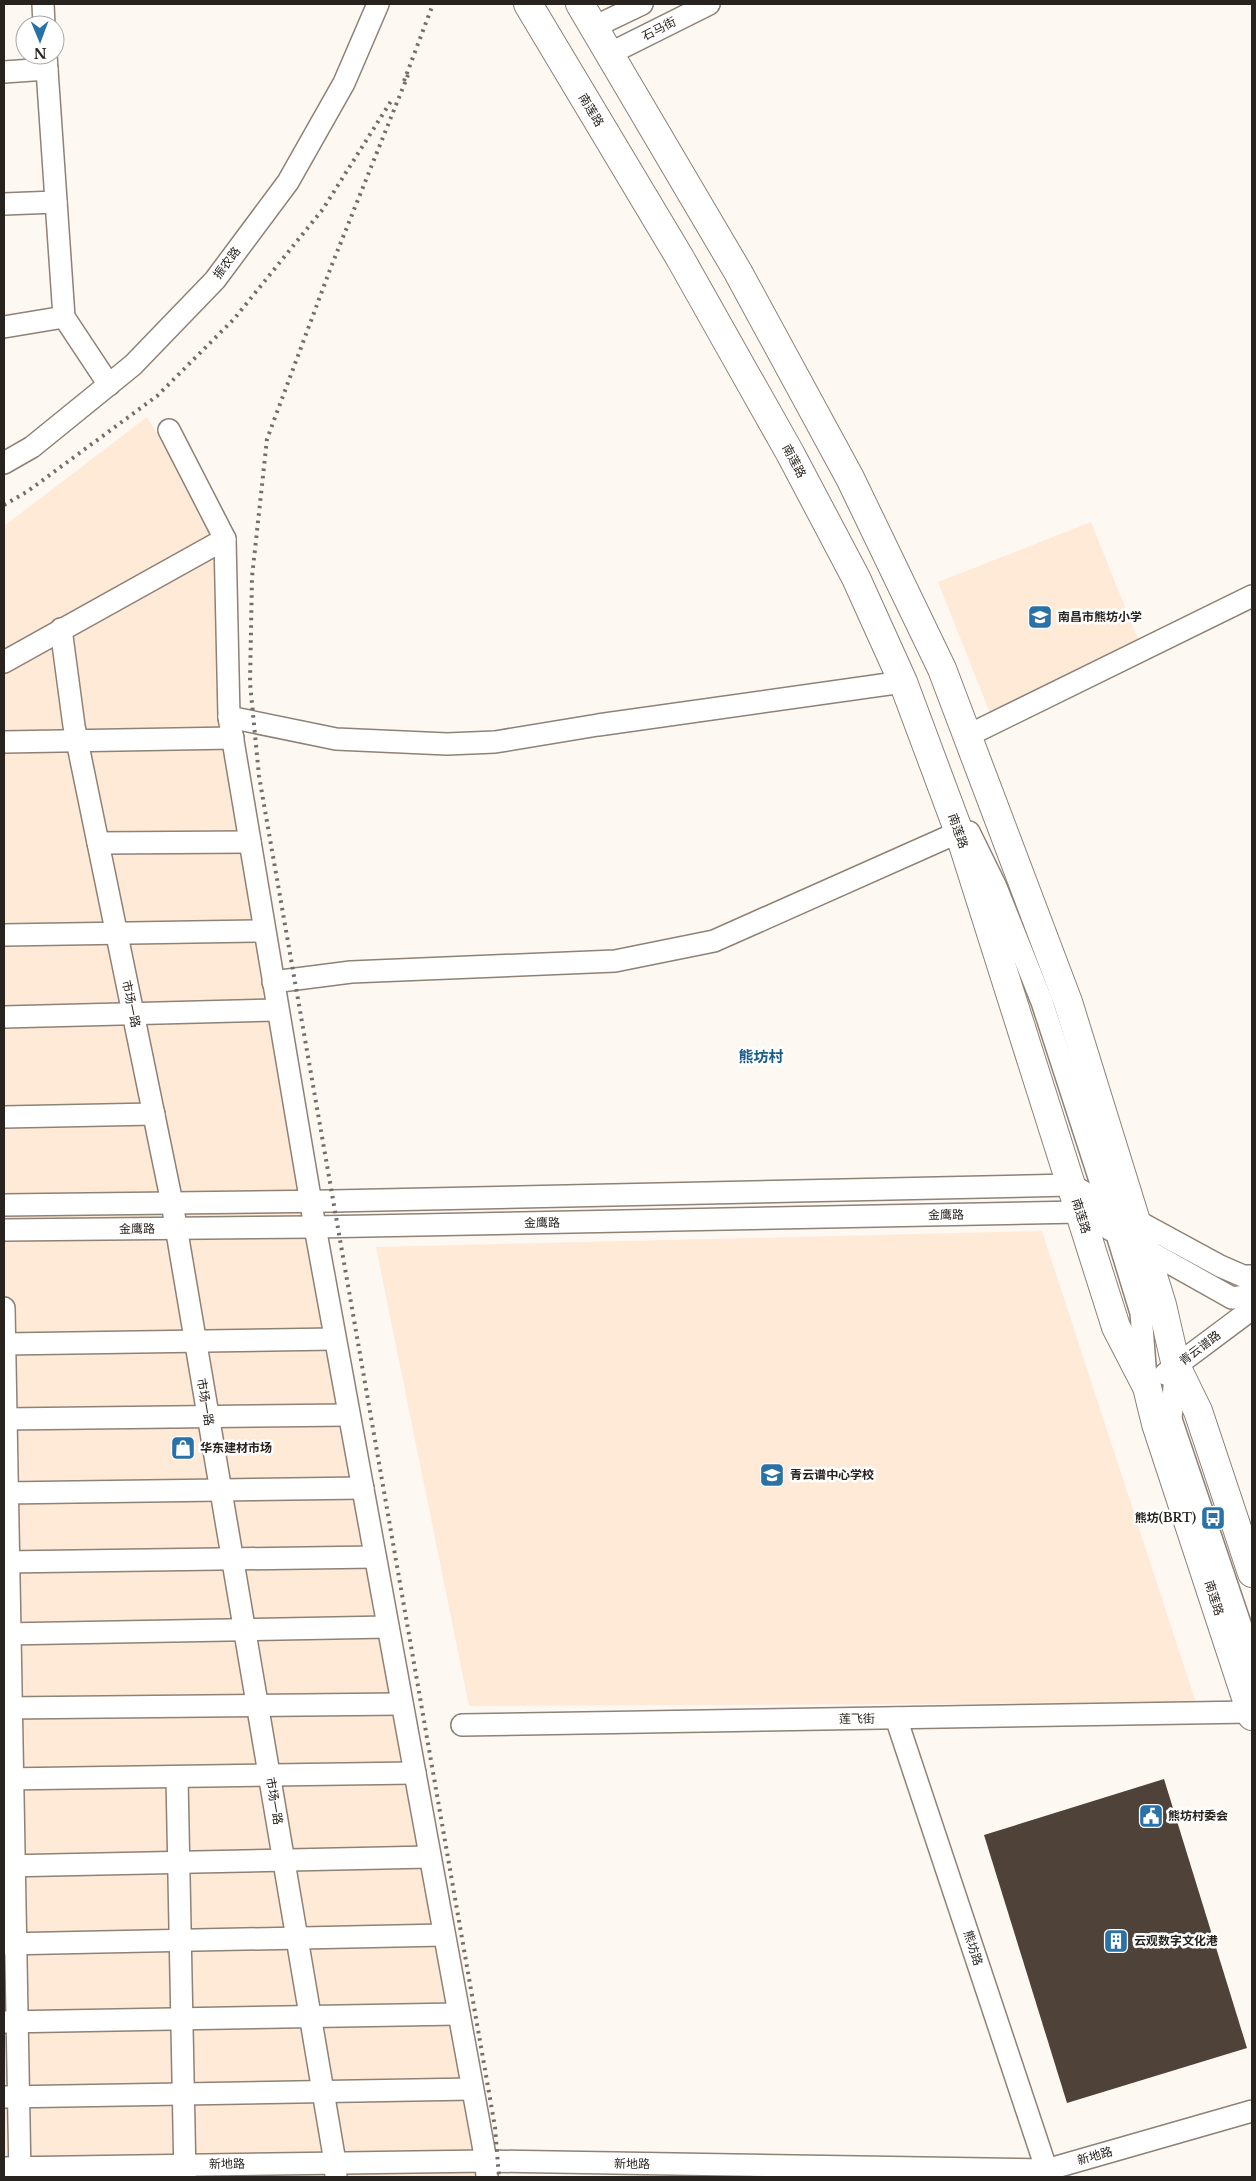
<svg xmlns="http://www.w3.org/2000/svg" width="1256" height="2181" viewBox="0 0 1256 2181" font-family="'Libre Baskerville','Noto Sans SC',serif">
<style>
.built{fill:#feead7}
.building{fill:#4f4339}
.lines{fill:none;stroke-linecap:round;stroke-linejoin:round}
.minor-casing{stroke:#8e8175;stroke-width:24}
.highway-casing{stroke:#8e8175;stroke-width:30}
.minor{stroke:#fff;stroke-width:21}
.highway{stroke:#fff;stroke-width:28}
.rail{stroke:#736e69;stroke-width:4;stroke-dasharray:2.5 5;stroke-linecap:butt}
.labels{text-anchor:middle;stroke-width:5;stroke-linejoin:round;paint-order:stroke}
.street-label{font-size:12px;fill:#28231e;stroke:#fff}
.poi-label{font-size:12px;font-weight:bold;fill:#28231e;stroke:#fff;text-anchor:start}
.quarter-label{font-size:15px;font-weight:bold;fill:#195c8b;stroke:#fff}
</style>
<rect width="100%" height="100%" fill="#fef8f3"/>
<g class="built">
<path d="M147,417l74,123 9,197 264,1440h-490v-1651z"/>
<path d="M1091,522l52,130 -153,61 -52,-131z"/>
<path d="M1042,1231l154,472 -727,3 -93,-459z"/>
</g>
<path class="building" d="M1164,1779l83,269 -180,55 -83,-268z"/>
<g class="lines">
<defs>
<g id="minor">
<path d="M43,4l1,21"/>
<path d="M594,27l48,-23"/>
<path d="M609,54l100,-50"/>
<path d="M46,55l18,262 45,68"/>
<path d="M4,72l43,-3"/>
<path d="M4,204l52,-2"/>
<path d="M4,327l60,-10"/>
<path d="M169,430l56,109 4,178 86,510 171,934 1,16"/>
<path d="M4,463l28,-16 101,-82 82,-85 73,-98 56,-99 34,-79"/>
<path d="M61,629l13,97 98,477 163,959 1,15"/>
<path d="M4,662l221,-123"/>
<path d="M229,717l107,22 111,5 48,-2 103,-17 305,-43"/>
<path d="M967,736l285,-140"/>
<path d="M4,742l229,-4"/>
<path d="M969,832l27,55 46,115 66,203 33,108 5,66"/>
<path d="M98,843l152,-1"/>
<path d="M4,935l260,-4"/>
<path d="M273,982l78,-10 264,-11 99,-20 245,-109"/>
<path d="M4,1017l273,-7"/>
<path d="M4,1117l150,-3"/>
<path d="M4,1205l329,-4 738,-16 149,81 23,10h9"/>
<path d="M4,1230l311,-3 764,-15 153,86 20,-3"/>
<path d="M4,1308l16,869"/>
<path d="M4,1344l331,-5"/>
<path d="M1176,1366l-5,53 81,240"/>
<path d="M1165,1374l87,-65"/>
<path d="M4,1419l345,-4"/>
<path d="M4,1493l359,-5"/>
<path d="M4,1562l371,-5"/>
<path d="M4,1634l384,-7"/>
<path d="M4,1708l398,-4"/>
<path d="M896,1718l153,459"/>
<path d="M462,1725l789,-13"/>
<path d="M177,1777l8,400"/>
<path d="M4,1779l411,-6"/>
<path d="M4,1866l426,-9"/>
<path d="M4,1944l440,-9"/>
<path d="M4,2022l455,-8"/>
<path d="M5,2097l467,-8"/>
<path d="M4,2168l482,-7 560,9 206,-59"/>
</g>
<g id="highway">
<path d="M528,4l152,254 110,195 66,125 47,104 56,150 157,495 31,60 9,37 96,292"/>
<path d="M580,4l158,268 112,206 92,191 126,333 94,303 14,61 22,45 54,162"/>
</g>
</defs>
<use href="#minor" class="minor-casing"/>
<use href="#highway" class="highway-casing"/>
<use href="#minor" class="minor"/>
<use href="#highway" class="highway"/>
<g class="rail">
<path d="M408,75l-77,192 -64,172 -15,138 -2,106 9,93 236,1351 4,50"/>
<path d="M404,81l29,-77"/>
<path d="M4,505l24,-14 129,-95 77,-77 89,-110 70,-111"/>
</g>
</g>
<defs>
<symbol id="school-square" viewBox="-11 -11 22 22"><rect x="-9" y="-9" width="18" height="18" rx="4" fill="#2a71a6" stroke="#fff"/><path d="M0-5L7-2L0 1L-7-2ZM-4 1L0 2.5L4 1V4Q0 6-4 4Z" fill="#fff"/></symbol>
<symbol id="shop-square" viewBox="-11 -11 22 22"><rect x="-9" y="-9" width="18" height="18" rx="4" fill="#2a71a6" stroke="#fff"/><path d="M-5-2.5h2.3a2.7 3.5 0 0 1 5.4 0H5L5.5 6h-11ZM-1.5-2.5h3a1.5 2.3 0 0 0-3 0Z" fill="#fff"/></symbol>
<symbol id="bus-square" viewBox="-11 -11 22 22"><rect x="-9" y="-9" width="18" height="18" rx="4" fill="#2a71a6" stroke="#fff"/><path d="M-5-6H5V4H4V6H2V4H-2V6H-4V4H-5ZM-3.5-4V0h7V-4ZM-3.5 1.2v1.5H-2V1.2ZM2 1.2v1.5H3.5V1.2Z" fill="#fff"/></symbol>
<symbol id="civic-square" viewBox="-11 -11 22 22"><rect x="-9" y="-9" width="18" height="18" rx="4" fill="#2a71a6" stroke="#fff"/><path d="M-.6-6.5H3V-4.5H.6V-3L4-1V1h2V6H-6V1h2V-1L-.6-3ZM-1.2 2.5V6h2.4V2.5Z" fill="#fff"/></symbol>
<symbol id="building-square" viewBox="-11 -11 22 22"><rect x="-9" y="-9" width="18" height="18" rx="4" fill="#2a71a6" stroke="#fff"/><path d="M-4-6H4V6H1V3H-1V6H-4ZM-2.5-4.3h1.7v1.8h-1.7ZM.8-4.3h1.7v1.8H.8ZM-2.5-1h1.7V.8h-1.7ZM.8-1h1.7V.8H.8Z" fill="#fff"/></symbol>
</defs>
<g fill-rule="evenodd">
<use href="#school-square" x="1026" y="603" width="28" height="28"/>
<use href="#shop-square" x="169" y="1434" width="28" height="28"/>
<use href="#school-square" x="758" y="1461" width="28" height="28"/>
<use href="#bus-square" x="1199" y="1504" width="28" height="28"/>
<use href="#civic-square" x="1137" y="1802" width="28" height="28"/>
<use href="#building-square" x="1102" y="1927" width="28" height="28"/>
</g>
<g class="labels">
<g class="street-label">
<text transform="translate(659 29) rotate(-27)" y="4">石马街</text>
<text transform="translate(591 110) rotate(59)" y="4">南莲路</text>
<text transform="translate(227 263) rotate(-53)" y="4">振农路</text>
<text transform="translate(794 461) rotate(62)" y="4">南莲路</text>
<text transform="translate(958 831) rotate(71)" y="4">南莲路</text>
<text transform="translate(131 1004) rotate(78)" y="4">市场一路</text>
<text transform="translate(946 1215) rotate(-1)" y="4">金鹰路</text>
<text transform="translate(1081 1216) rotate(73)" y="4">南莲路</text>
<text transform="translate(542 1223) rotate(-1)" y="4">金鹰路</text>
<text transform="translate(137 1229) rotate(-1)" y="4">金鹰路</text>
<text transform="translate(1200 1348) rotate(-37)" y="4">青云谱路</text>
<text transform="translate(205 1402) rotate(80)" y="4">市场一路</text>
<text transform="translate(1214 1598) rotate(72)" y="4">南莲路</text>
<text transform="translate(857 1719) rotate(-1)" y="4">莲飞街</text>
<text transform="translate(274 1801) rotate(80)" y="4">市场一路</text>
<text transform="translate(973 1948) rotate(72)" y="4">熊坊路</text>
<text transform="translate(1095 2156) rotate(-16)" y="4">新地路</text>
<text transform="translate(227 2164) rotate(-1)" y="4">新地路</text>
<text transform="translate(632 2164) rotate(1)" y="4">新地路</text>
</g>
<g class="poi-label">
<text x="1058" y="621">南昌市熊坊小学</text>
<text x="200" y="1452">华东建材市场</text>
<text x="790" y="1479">青云谱中心学校</text>
<text x="1196" y="1522" text-anchor="end">熊坊(BRT)</text>
<text x="1168" y="1820">熊坊村委会</text>
<text x="1134" y="1945">云观数字文化港</text>
</g>
<g class="quarter-label">
<text x="761" y="1062">熊坊村</text>
</g>
</g>
<rect width="1256" height="2181" fill="none" stroke="#28231e" stroke-width="10"/>
<g transform="translate(40 40) rotate(179)"><circle r="24" fill="#ffffff" stroke="#a9a7a5"/>
<path d="M0-4L9 19L0 12L-9 19Z" fill="#2a71a6"/>
<text y="-8" font-size="14" font-weight="bold" text-anchor="middle" fill="#28231e">N</text>
</g>
</svg>
